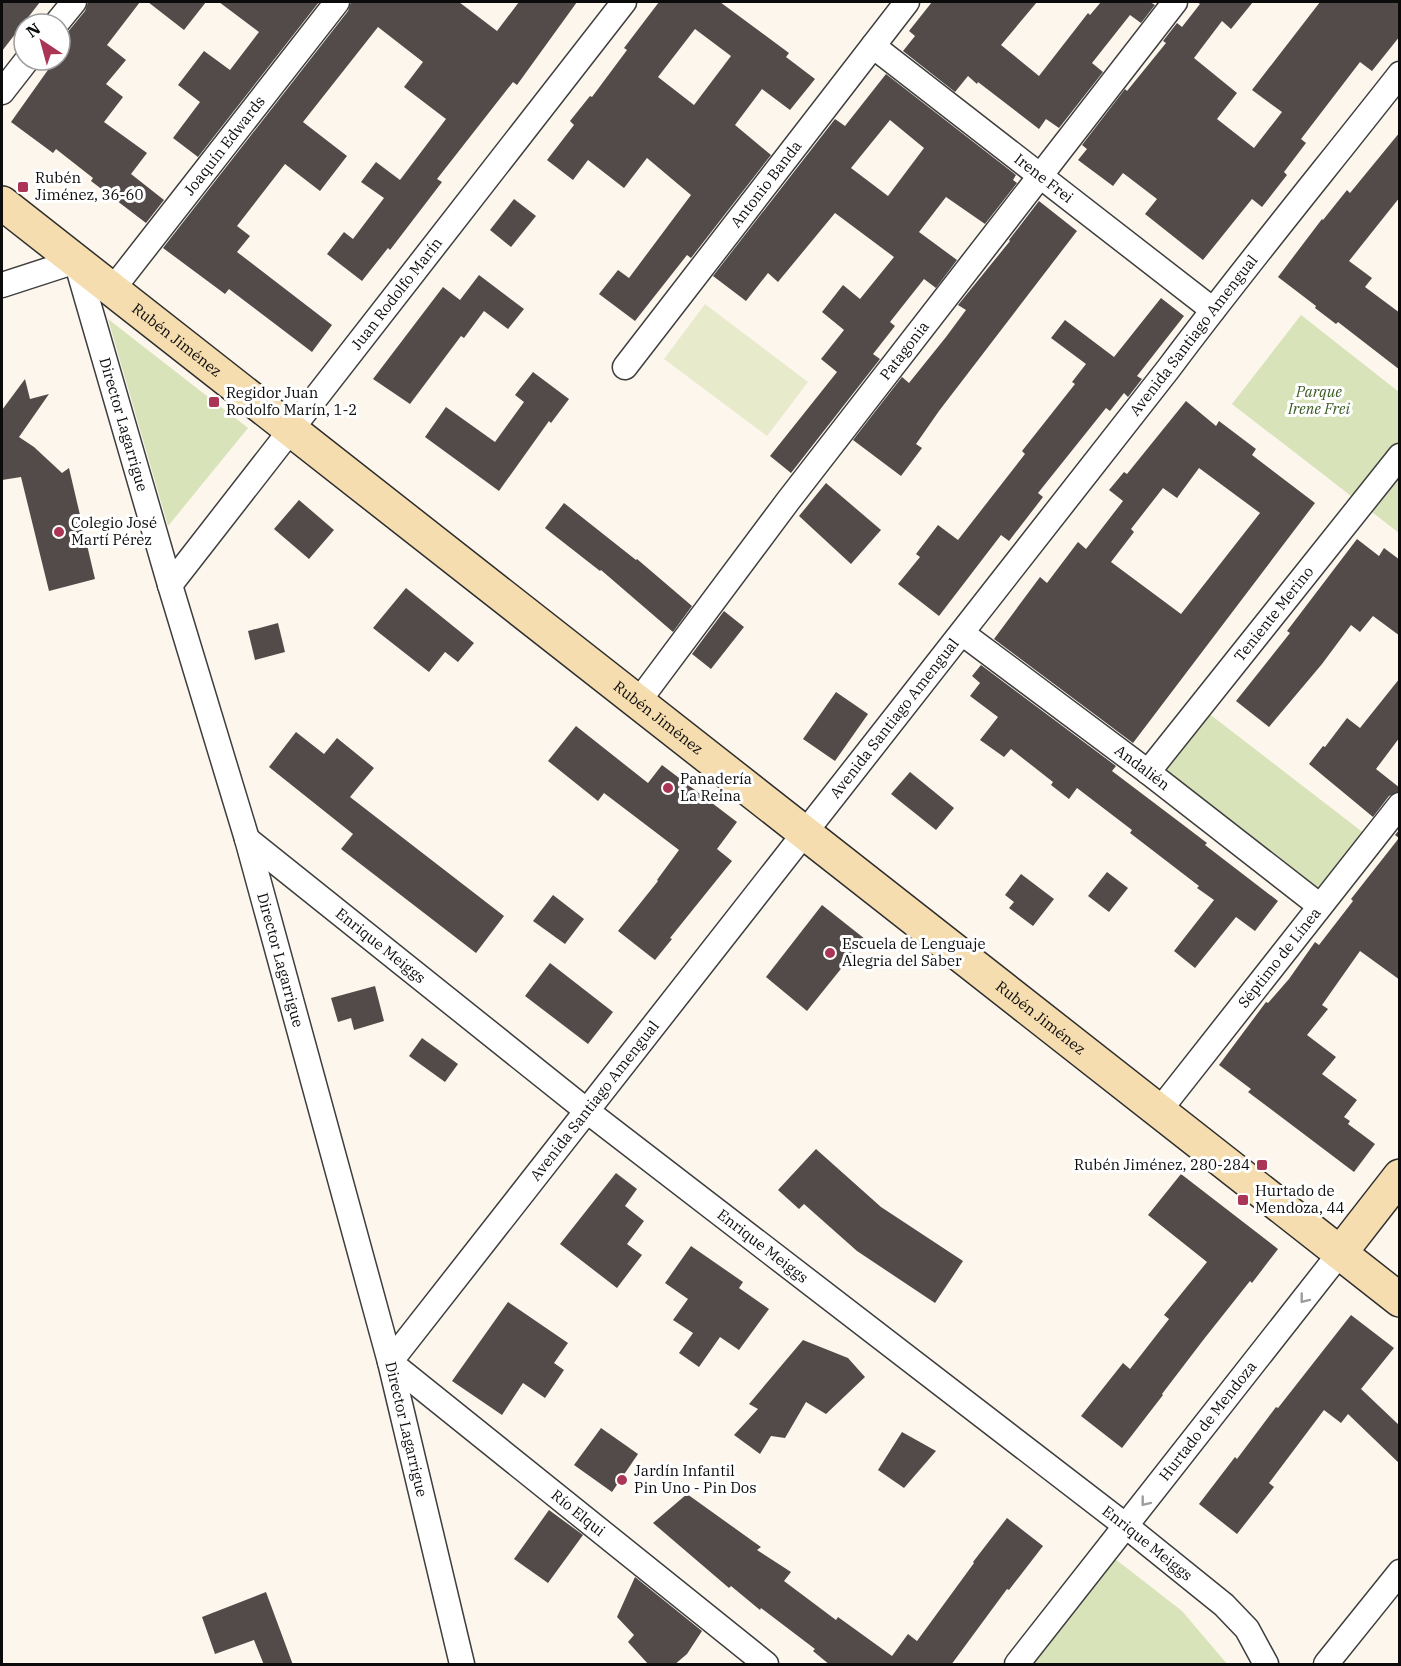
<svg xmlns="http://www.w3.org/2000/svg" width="1401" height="1666" viewBox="0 0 1401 1666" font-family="'IBM Plex Serif',serif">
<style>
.green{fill:#d8e3ba}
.pitch{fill:#e7ebcb}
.building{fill:#534b49;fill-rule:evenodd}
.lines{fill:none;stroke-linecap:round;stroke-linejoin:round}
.minor-casing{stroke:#3e3e3e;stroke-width:27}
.secondary-casing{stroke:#2d2d2d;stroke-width:36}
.minor{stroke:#fff;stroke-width:24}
.secondary{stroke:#f5ddaf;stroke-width:33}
.oneway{stroke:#9d9d9d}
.poi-dot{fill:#aa3555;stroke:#fff;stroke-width:2}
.labels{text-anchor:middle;stroke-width:6;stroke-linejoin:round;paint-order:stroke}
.street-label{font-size:15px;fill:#0b0b0b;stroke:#fff}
.poi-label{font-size:15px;fill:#0b0b0b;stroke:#fff;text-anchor:start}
.park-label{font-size:15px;font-style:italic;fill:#3c5b24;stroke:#fff}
</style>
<rect width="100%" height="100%" fill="#fdf6ec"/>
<g class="green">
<path d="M1301,315l98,77v141l-167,-129z"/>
<path d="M108,319l140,109 -80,98z"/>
<path d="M1203,709l162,125 -53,72 -161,-129z"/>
<path d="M1110,1555l72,56 45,53h-202z"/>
</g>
<path class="pitch" d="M705,304l103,78 -41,54 -103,-77z"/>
<g class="building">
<path d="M2,2h38l-38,49z"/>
<path d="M88,2h52l-33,43 19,15 -20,24 17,13 -19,25 43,31 -16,21 33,26 -18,23 -55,-42 2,-3 -37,-29 -3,4 -42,-31 44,-62h5v-22l7,-5 18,-22z"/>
<path d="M148,2h58l-22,28z"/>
<path d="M219,2h100l-121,155 -25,-19 27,-36 -22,-17 26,-34 26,19 29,-38z"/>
<path d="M351,2h108l38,29 22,-29h58l-60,83 -4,-3 -76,97 5,3 -52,68 -2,-2 -26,33 -35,-27 17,-22 9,7 31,-41 -23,-16 15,-20 24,18 46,-61 -42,-32 19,-25 -45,-35 -75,95 44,34 -27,35 -35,-27 -48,62 13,10 -13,16 95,73 -20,27 -83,-63 -4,5 -62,-46 185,-237z"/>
<path d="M659,2h61l69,51 -3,4 29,22 -25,31 -28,-21 -27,36 36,30 -80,103 -4,-3 -52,66 -36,-27 19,-24 11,8 62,-83 -44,-37 -23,30 -36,-28 -15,20 -26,-20 27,-35 -4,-4 20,-25 2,1 35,-47 -3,-2zM695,29l36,27 -37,49 -36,-28z"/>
<path d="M932,2h105l-36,43 38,31 49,-63 2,2 11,-13h49l5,3 -14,18 -11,-8 -38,48 11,9 -44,56 -13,-9 -7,10 -61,-47 -1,2 -9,-8 -13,16 -52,-41 12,-15 -6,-5z"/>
<path d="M1197,2h56l-22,27 -9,-8 -28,37 43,35 -20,26 37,29 28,-36 -30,-22 68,-88h80v34l-28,35 -12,-9 -59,77 5,4 -22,29 3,3 -25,32 -10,-8 -49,61 -58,-46 12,-15 -34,-26 -10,13 -35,-26 9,-11 -5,-4 43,-56 2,2 39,-48 -3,-2 14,-18 5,4 18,-23z"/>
<path d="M886,74l130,101 -3,5 4,3 -32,41 -39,-27 -27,35 38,28 -21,28 -12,-9 -34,43 5,4 -22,28 7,5 -89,114 -21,-17 67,-84 -16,-13 23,-29 -22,-18 21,-27 17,14 34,-42 -59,-44 -57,69 -10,-9 -22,28 -33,-25 122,-157 10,7zM890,120l34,28 -36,48 -37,-28z"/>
<path d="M1400,132v65l-51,64 23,17 -7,9 35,26v57l-62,-48 -2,2 -21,-16 1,-2 -38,-29 44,-58 1,1 24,-30 3,3z"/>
<path d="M514,199l22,17 -25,31 -21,-17z"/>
<path d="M1039,201l38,30 -138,180 -23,33 6,4 -21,28 -48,-36 49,-63 7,6 37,-46 20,-27 -8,-5 52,-64 -1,-1z"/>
<path d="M479,275l45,34 -16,20 -24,-18 -20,27 -3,-2 -51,68 -37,-25 70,-92 17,13z"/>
<path d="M1161,298l23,18 -47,60 5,3 -14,18 -4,-4 -14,18 -4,-3 -68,85 5,4 -34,44 -8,-6 -62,81 -41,-32 22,-27 -4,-3 22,-29 20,15 67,-86 -3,-3 53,-67 -3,-2 14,-18 -35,-26 14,-18 49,37z"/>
<path d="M533,372l36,27 -18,24 -2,-2 -50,70 -74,-54 21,-30 49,35 29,-40 -9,-7z"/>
<path d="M25,379l5,20 19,-5 -30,43 15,10 28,26 7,-5 26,111 -46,12 -28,-114 -19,3v-70z"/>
<path d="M1186,401l30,25 3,-5 37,28 -4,6 63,48 -182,240 -139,-104 46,-62 7,6 31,-41 8,7 37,-48 -14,-11 15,-18 3,2zM1199,468l61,45 -79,101 -70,-52 23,-30 -3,-3 32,-41 14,10z"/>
<path d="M826,483l55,47 -30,34 -52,-48z"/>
<path d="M299,500l35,30 -25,29 -35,-30z"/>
<path d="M564,503l72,57 1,-1 55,47 -19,26 -72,-62 -1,1 -55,-43z"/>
<path d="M1357,539l22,17 5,-8 16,12v76l-27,-20 -13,16 -9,-7 -29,39 -53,63 -33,-26 54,-68 -3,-2z"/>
<path d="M406,588l68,55 -16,19 -13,-10 -16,20 -56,-44z"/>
<path d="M724,611l20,16 -33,42 -19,-15z"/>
<path d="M278,623l7,29 -30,8 -7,-29z"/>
<path d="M981,665l135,101 -4,5 74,56 21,16 -2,2 73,56 -23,30 -19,-14 -41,51 -21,-17 40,-51 -17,-12 2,-2 -69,-53 2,-3 -55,-42 -8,11 -18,-14 2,-3 -42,-33 -7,8 -24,-17 18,-23 -28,-21 10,-13 -8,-7z"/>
<path d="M1400,678v59l-24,32 24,19v3l-11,5 -16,21 -64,-53 14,-18 2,1 22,-29 13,10z"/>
<path d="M836,692l32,22 -33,47 -32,-22z"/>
<path d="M576,726l72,57 14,-18 75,57 -20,27 15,12 -62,77 2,1 -17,21 -37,-29 40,-50 -1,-1 22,-30 -75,-57 -6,8 -50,-40z"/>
<path d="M296,732l28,22 13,-16 37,30 -24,29 154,119 -28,37 -135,-104 12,-15 -84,-67z"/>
<path d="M910,772l44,36 -18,22 -45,-36z"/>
<path d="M1400,829v151l-40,-29 -38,54 6,4 -21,26 29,22 -14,17 35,26 -13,17 6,4 -2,3 27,20 -21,28 -106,-80 3,-3 -32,-24 47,-63 2,1 21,-24 26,-37 4,3 34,-44 -2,-2 48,-61 -4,-3z"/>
<path d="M1107,872l21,16 -19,24 -21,-16z"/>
<path d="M1021,874l33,25 -21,27 -24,-18 5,-6 -9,-7z"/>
<path d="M553,895l31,24 -19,25 -32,-23z"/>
<path d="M822,905l43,34 -58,72 -41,-34z"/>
<path d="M550,963l63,49 -25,32 -63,-48z"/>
<path d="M375,986l9,35 -30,9 -3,-12 -13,4 -7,-24z"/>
<path d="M422,1038l36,26 -13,18 -36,-26z"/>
<path d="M816,1149l65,58 82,54 -28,42 -78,-52 -53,-47 -5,5 -21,-19z"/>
<path d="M616,1173l21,16 -12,17 19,15 -17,23 15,11 -25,33 -57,-44z"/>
<path d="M1181,1174l97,75 -26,34 -2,-2 -46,58 -42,55 1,1 -41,53 -41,-32 42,-53 7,6 39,-50 -5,-4 43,-53 -59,-47z"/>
<path d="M691,1246l52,36 -4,6 30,21 -30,41 -19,-13 -21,30 -20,-14 14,-20 -20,-13 15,-21 -23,-16z"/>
<path d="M508,1302l60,41 -14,20 10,7 -19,28 -22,-15 -21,32 -50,-34z"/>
<path d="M1351,1315l43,33 -33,41 39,37v38l-52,-50 -7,9 -17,-13 -55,73 5,4 -37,47 -38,-30 36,-47 2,2 39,-52 2,1z"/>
<path d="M803,1340l45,18 17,19 -39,37 -20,-12 -21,36 -14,-2 -11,18 -26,-19 24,-26 -9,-5z"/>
<path d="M601,1428l37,26 -26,38 -38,-27z"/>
<path d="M902,1432l34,19 -32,37 -26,-18z"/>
<path d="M687,1494l74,53 -4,3 34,22 -7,9 52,39 2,-3 54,39 16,-22 9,7 57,-78 -1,-1 34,-44 36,28 -34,44 -2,-1 -56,76h-121l-17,-14 2,-2 -54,-41 -1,2 -29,-24 -2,2 -76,-65z"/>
<path d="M549,1510l34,25 -35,48 -34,-24z"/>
<path d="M635,1577l67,54 -15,23 -13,11h-25l-21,-23 6,-7 -17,-18z"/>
<path d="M266,1592l27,73h-29l-10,-25 -39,14 -13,-37z"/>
</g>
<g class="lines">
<defs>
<g id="minor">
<path d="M56,24l18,-22"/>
<path id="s1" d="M873,46l340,264"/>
<path d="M2,92l25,-32"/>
<path id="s2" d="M2,285l74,-24 94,324 77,254 143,523 72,302"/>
<path id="s3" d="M112,290l225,-288"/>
<path id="s4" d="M625,367l282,-365"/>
<path id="s5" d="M170,585l454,-583"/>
<path id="s6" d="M962,633l186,139 172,134"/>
<path id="s7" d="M638,702l150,-201 387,-499"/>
<path id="s8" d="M1148,772l252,-316"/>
<path id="s9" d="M247,839l340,272 539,415 98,79 23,24 19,35"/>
<path id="s10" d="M1159,1111l241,-306"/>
<path id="s11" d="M766,1664l-376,-302 779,-994c74,-99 154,-196 231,-294"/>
<path id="s12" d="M1017,1664l323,-411"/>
<path d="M1326,1664l74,-92"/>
</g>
<g id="secondary">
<path id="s13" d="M2,203l1398,1097"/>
<path d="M1340,1253l60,-77"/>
</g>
</defs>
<use href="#minor" class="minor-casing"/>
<use href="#secondary" class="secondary-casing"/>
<use href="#minor" class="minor"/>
<use href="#secondary" class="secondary"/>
</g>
<defs><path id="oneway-chevron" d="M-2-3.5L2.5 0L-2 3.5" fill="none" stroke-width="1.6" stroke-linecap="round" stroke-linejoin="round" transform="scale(1.5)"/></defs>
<g class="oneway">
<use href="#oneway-chevron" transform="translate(1304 1299) rotate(128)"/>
<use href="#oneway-chevron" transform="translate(1145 1502) rotate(128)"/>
</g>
<g class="poi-dot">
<rect x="17" y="181" width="12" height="12" rx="3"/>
<rect x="208" y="396" width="12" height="12" rx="3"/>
<circle cx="59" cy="532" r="6"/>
<circle cx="668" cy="788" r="6"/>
<circle cx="830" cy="953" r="6"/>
<rect x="1256" y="1159" width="12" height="12" rx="3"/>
<rect x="1237" y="1194" width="12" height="12" rx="3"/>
<circle cx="622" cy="1480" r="6"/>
</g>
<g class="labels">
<g class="street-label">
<text dy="5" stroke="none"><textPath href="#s3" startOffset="183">Joaquín Edwards</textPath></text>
<text dy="5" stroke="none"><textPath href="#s1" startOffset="216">Irene Frei</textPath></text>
<text dy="5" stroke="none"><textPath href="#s4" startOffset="231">Antonio Banda</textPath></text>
<text dy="5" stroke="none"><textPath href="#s5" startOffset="369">Juan Rodolfo Marín</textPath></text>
<text dy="5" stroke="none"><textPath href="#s11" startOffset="1786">Avenida Santiago Amengual</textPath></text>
<text dy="5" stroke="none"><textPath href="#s13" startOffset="222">Rubén Jiménez</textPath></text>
<text dy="5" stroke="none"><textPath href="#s7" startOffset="441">Patagonia</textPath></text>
<text dy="5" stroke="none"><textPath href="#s2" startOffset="248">Director Lagarrigue</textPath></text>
<text dy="5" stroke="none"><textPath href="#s8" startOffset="202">Teniente Merino</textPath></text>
<text dy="5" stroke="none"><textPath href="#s13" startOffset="834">Rubén Jiménez</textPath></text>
<text dy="5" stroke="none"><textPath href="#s11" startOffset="1300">Avenida Santiago Amengual</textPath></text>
<text dy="5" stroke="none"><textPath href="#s6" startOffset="225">Andalién</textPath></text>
<text dy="5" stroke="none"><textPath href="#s9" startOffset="171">Enrique Meiggs</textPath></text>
<text dy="5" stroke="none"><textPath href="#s10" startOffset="195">Séptimo de Línea</textPath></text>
<text dy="5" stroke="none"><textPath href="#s2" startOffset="806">Director Lagarrigue</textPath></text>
<text dy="5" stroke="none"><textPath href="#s13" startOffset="1320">Rubén Jiménez</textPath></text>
<text dy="5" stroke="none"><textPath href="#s11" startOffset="814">Avenida Santiago Amengual</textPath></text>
<text dy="5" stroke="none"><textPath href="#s9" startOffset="657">Enrique Meiggs</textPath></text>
<text dy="5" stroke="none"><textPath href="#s12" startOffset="309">Hurtado de Mendoza</textPath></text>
<text dy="5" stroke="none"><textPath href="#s2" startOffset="1292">Director Lagarrigue</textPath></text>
<text transform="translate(578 1513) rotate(39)" y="5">Río Elqui</text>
<text dy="5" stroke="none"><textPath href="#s9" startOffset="1143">Enrique Meiggs</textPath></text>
</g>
<g class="poi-label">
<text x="35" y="183">Rubén<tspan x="35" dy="17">Jiménez, 36-60</tspan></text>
<text x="226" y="398">Regidor Juan<tspan x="226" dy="17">Rodolfo Marín, 1-2</tspan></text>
<text x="71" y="528">Colegio José<tspan x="71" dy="17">Martí Pérez</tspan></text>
<text x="680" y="784">Panadería<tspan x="680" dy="17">La Reina</tspan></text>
<text x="842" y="949">Escuela de Lenguaje<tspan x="842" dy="17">Alegria del Saber</tspan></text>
<text x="1250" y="1170" text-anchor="end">Rubén Jiménez, 280-284</text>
<text x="1255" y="1196">Hurtado de<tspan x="1255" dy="17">Mendoza, 44</tspan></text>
<text x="634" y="1476">Jardín Infantil<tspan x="634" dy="17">Pin Uno - Pin Dos</tspan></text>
</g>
<g class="park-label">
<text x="1319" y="397">Parque<tspan x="1319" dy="17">Irene Frei</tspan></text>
</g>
</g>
<rect width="1401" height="1666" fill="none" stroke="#0b0b0b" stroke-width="6"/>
<g transform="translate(42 42) rotate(324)"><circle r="28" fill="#ffffff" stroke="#9d9d9d" stroke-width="1.5"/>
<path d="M0-4.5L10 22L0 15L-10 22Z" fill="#aa3555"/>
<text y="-9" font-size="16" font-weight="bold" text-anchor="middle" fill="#0b0b0b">N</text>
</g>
</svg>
